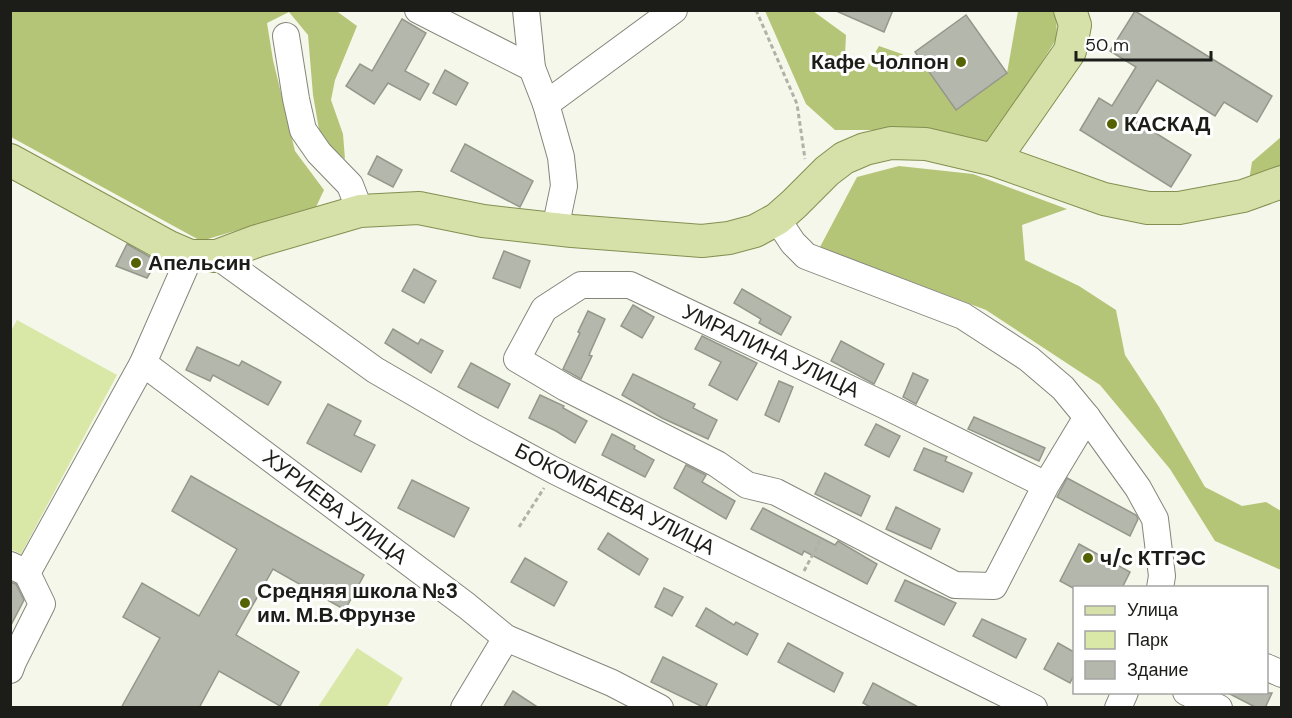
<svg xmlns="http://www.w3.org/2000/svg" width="1292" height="718" viewBox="0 0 1292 718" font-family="'DM Sans',sans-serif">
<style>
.green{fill:#d9e7a7}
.forest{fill:#b5c577}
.building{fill:#b4b7ac;stroke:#95978c;stroke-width:1.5}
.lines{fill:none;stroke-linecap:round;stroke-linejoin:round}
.minor-casing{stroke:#84867b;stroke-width:28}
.major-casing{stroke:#838f51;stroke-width:34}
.path{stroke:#b0b2a8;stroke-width:3;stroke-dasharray:4.5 3;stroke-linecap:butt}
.minor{stroke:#fff;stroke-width:26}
.major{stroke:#d6e1a9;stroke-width:32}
.poi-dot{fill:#556203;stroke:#fff;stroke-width:2}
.labels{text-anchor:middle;stroke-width:6;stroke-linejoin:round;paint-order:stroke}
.poi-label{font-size:21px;font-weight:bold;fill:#1c1d18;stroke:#fff;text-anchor:start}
.street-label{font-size:21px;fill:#1c1d18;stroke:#fff}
</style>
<rect width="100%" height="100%" fill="#f4f7ea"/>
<g class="green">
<path d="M17,320l100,55 -96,179 -11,-5v-216z"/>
<path d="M357,648l46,30 -16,29h-69z"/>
</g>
<g class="forest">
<path d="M335,10l22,16 -22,54 -4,20 12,34 2,25 -24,-18 -8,-46 -5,-60 -19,-23 -22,11 6,37 22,91 29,39 -8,17 -115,34 -190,-104v-126z"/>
<path d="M765,11h48l33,24 -1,20 22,12 12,-21 23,8 28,19 26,37 51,-37 11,-62h38l1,27 -66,104 -66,-12h-90l-29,-26z"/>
<path d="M1281,137v33l-33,17 4,-25z"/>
<path d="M899,166l74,8 94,35 -45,16 3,35 54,26 37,24 9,45 34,52 46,80 37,19 24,-4 15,9v59l-66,-29 -45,-72 -70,-84 -114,-75 -166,-63 37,-70z"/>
</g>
<g class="building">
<path d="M834,10h59l-9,22z"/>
<path d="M1135,11l137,85 -15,26 -33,-20 -9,14 -58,-36 -24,39 58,36 -20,32 -91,-57 19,-32 13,8 24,-39 -26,-16z"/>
<path d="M966,15l41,58 -51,37 -41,-58z"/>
<path d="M402,19l24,14 -21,38 24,13 -9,16 -32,-17 -14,21 -28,-18 14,-22 12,7z"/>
<path d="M445,70l23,13 -12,22 -23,-12z"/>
<path d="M465,144l68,37 -13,26 -69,-36z"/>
<path d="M377,156l25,14 -9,17 -25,-13z"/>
<path d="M127,244l30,17 -10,17 -31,-12z"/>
<path d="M504,251l26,10 -10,27 -27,-10z"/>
<path d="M414,269l22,12 -12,22 -22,-12z"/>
<path d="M742,289l49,28 -10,18 -22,-12 2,-4 -27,-16z"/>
<path d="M633,305l21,12 -12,21 -21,-12z"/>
<path d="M588,311l17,8 -16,36 3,1 -11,23 -18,-10 17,-36 -2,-1z"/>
<path d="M393,329l25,15 3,-5 22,12 -12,22 -46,-30z"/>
<path d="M702,336l55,27 -20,37 -28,-15 12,-23 -26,-13z"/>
<path d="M841,341l43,23 -10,20 -43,-23z"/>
<path d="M197,347l42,19 3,-5 39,21 -13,23 -55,-30 -3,6 -24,-11z"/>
<path d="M471,363l39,21 -12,24 -40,-21z"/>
<path d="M913,373l15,7 -12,24 -13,-7z"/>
<path d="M633,374l62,30 -2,4 24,12 -9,19 -46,-21 -40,-23z"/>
<path d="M779,381l14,6 -14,35 -14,-7z"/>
<path d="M540,395l24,11 -1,2 24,13 -12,22 -19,-12 -27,-13z"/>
<path d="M328,404l33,17 -7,14 21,10 -14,27 -54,-29z"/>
<path d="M974,417l71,31 -6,13 -71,-32z"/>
<path d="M876,424l24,12 -11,21 -24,-12z"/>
<path d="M612,434l23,12 -1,3 20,11 -9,17 -43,-22z"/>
<path d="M924,448l23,9 -2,4 27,12 -9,19 -49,-22z"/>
<path d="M686,465l20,10 -4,7 33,19 -9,18 -52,-31z"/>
<path d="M825,473l45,23 -9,20 -46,-22z"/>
<path d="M191,476l173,99 -19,35 -72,-41 -37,66 63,37 -19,34 -61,-35 -20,37h-78l39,-70 -37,-21 19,-34 57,33 38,-67 -65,-38z"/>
<path d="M1067,478l69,37 2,4 -8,17 -73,-39z"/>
<path d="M412,480l57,28 -15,29 -56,-29z"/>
<path d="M896,507l44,22 -9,20 -45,-20z"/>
<path d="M763,508l72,37 3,-4 39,23 -10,20 -63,-33 -2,4 -51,-26z"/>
<path d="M608,533l40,26 -9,16 -41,-26z"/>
<path d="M1079,544l51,28 -8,16h-49l-13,-7z"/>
<path d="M525,558l42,24 -13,24 -43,-24z"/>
<path d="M905,580l51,23 -12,22 -49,-24z"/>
<path d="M10,582l6,2 8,16 -14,27z"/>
<path d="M664,588l19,9 -11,19 -17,-9z"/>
<path d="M706,608l28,17 2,-3 22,12 -11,21 -51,-29z"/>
<path d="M982,619l44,20 -10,19 -43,-22z"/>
<path d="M788,643l55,30 -9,19 -56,-30z"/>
<path d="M1058,643l16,9v23l-4,8 -26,-14z"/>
<path d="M663,657l54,27 -12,24 -54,-26z"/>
<path d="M873,683l47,25h-48l-9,-5z"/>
<path d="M513,691l26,17h-36z"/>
<path d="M1228,693h44l-7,15h-8z"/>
</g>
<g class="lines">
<defs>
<g id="minor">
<path d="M418,10l114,58"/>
<path d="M526,10l6,58 14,36 15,53 3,29 -9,43"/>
<path d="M286,36l10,63 7,31 16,23 31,32 10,26"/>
<path d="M546,104l128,-94"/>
<path d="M777,219l16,24 13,13 157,60 66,43 34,29 24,29 51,71 17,31 7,57 -2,12"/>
<path d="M217,256l158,114 100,58 80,43 479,237"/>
<path d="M143,363l324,243 39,32 106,45 48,25"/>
<path d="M1046,485l-160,-79 -256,-121h-49l-37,24 -27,50 49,29 151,76 30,21 29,7 179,93 39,1 52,-101 41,-68"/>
<path d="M10,565l17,8 116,-210 47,-107"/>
<path d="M1266,667l16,7"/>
<path d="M10,670l3,-8 29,-58 -15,-31"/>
<path d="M1186,692l33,16"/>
<path d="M464,708l42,-70"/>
<path d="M1118,708l7,-16"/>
</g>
<g id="major">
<path d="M10,160l159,87 21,9h27l40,-15 103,-30 59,-3 64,13 89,10 130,10 27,-3 26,-7 22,-12 17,-15 33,-33 17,-13 21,-9 26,-6 35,1 68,16 110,39 44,9h31l64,-12 39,-14"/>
<path d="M994,160l76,-109 5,-26 -5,-15"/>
</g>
</defs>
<use href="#minor" class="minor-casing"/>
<use href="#major" class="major-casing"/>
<g class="path">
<path d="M756,10l41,94 8,55"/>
<path d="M519,527l25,-39"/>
<path d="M804,571l17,-32"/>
</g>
<use href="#minor" class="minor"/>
<use href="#major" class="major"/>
</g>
<g class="poi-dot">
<circle cx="961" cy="62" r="6"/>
<circle cx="1112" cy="124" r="6"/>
<circle cx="136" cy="263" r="6"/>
<circle cx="1088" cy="558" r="6"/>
<circle cx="245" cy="603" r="6"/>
</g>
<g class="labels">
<g class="poi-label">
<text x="949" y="69" text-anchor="end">Кафе Чолпон</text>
<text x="1124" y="131">КАСКАД</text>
<text x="148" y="270">Апельсин</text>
<text x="1100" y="565">ч/с КТГЭС</text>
<text x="257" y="598">Средняя школа №3<tspan x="257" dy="24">им. М.В.Фрунзе</tspan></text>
</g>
<g class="street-label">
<text transform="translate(771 351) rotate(25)" y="7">УМРАЛИНА УЛИЦА</text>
<text transform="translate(615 499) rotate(27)" y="7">БОКОМБАЕВА УЛИЦА</text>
<text transform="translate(335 507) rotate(37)" y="7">ХУРИЕВА УЛИЦА</text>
</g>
</g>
<rect width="1292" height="718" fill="none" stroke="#1c1d18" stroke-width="24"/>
<rect x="1073" y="586" width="195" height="108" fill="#ffffff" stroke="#a4a5a3" stroke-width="1.5"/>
<rect x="1085" y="606" width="30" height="9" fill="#d6e1a9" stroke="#a4a5a3" stroke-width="1.5"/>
<text x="1127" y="616" font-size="18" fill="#1c1d18">Улица</text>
<rect x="1085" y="631" width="30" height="18" fill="#d9e7a7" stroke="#a4a5a3" stroke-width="1.5"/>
<text x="1127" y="646" font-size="18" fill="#1c1d18">Парк</text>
<rect x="1085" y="661" width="30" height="18" fill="#b4b7ac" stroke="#a4a5a3" stroke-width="1.5"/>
<text x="1127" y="676" font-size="18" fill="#1c1d18">Здание</text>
<path d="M1076 51v9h135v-9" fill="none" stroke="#1c1d18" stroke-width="3"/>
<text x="1085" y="51" font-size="18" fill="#1c1d18" stroke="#ffffff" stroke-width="4.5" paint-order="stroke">50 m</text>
</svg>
